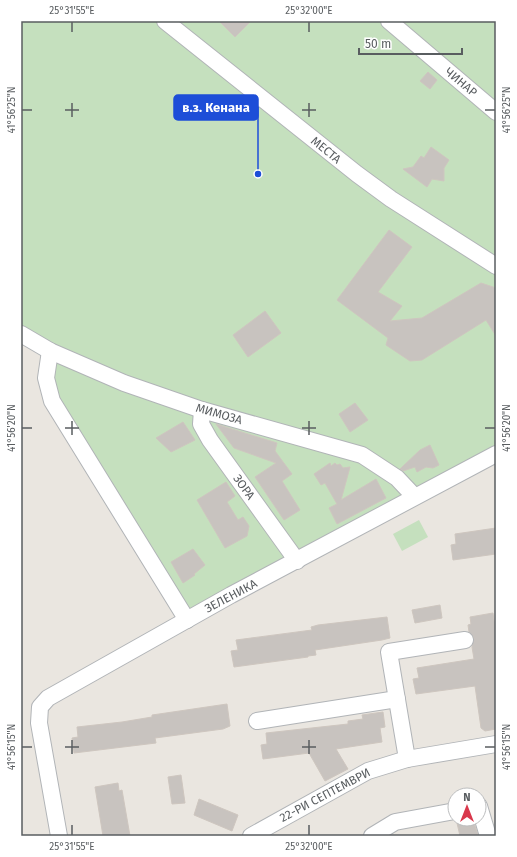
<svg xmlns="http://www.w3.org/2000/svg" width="517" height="857" viewBox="0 0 517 857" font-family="'Fira Sans',sans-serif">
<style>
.green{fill:#c5e0be}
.building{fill:#c8c3bf;stroke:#cec6bf}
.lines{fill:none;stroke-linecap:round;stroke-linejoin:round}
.minor-casing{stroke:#b1b4b7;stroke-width:18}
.minor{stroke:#fff;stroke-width:16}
.ticks{fill:none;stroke:#595d60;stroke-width:1.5}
.labels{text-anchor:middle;stroke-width:3.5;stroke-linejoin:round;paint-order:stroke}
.street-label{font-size:12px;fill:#595d60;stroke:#fff}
.leader{fill:none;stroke:#1d4ed8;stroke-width:1.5}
.callout-dot{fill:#1d4ed8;stroke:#fff;stroke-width:1.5}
.callout{fill:#1d4ed8;stroke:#1d4ed8;stroke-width:1.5}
.callout-label{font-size:13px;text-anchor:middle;font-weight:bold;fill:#fff}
.neatline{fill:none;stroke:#595d60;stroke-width:1.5}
.ticks-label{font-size:10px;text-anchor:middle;fill:#595d60}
</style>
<rect width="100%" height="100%" fill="#eae6e0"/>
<g class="green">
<path d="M21,21h475v434l-309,165 -143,-222 1,-57 -24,-13z"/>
<path d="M419,520l9,17 -26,14 -9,-17z"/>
</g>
<g class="building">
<path d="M219,21h32l-16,16z"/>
<path d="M428,72l9,8 -7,9 -10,-8z"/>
<path d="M431,147l18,13 -5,8v13l-12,-2 -5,8 -24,-18 10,-2 8,-11 3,2z"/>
<path d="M389,230l23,17 -34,45 24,14 -12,15 32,-3 59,-35 15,5v48l-10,-16 -64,40 -12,1 -24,-16 2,-7 -51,-38z"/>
<path d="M265,311l16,22 -33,24 -15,-22z"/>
<path d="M355,403l13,17 -18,12 -11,-18z"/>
<path d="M183,422l12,18 -24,12 -15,-14z"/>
<path d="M216,424l61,19 -2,8 17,23 -10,7 18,29 -16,10 -29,-43 21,-14 -42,-15z"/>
<path d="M430,445l9,20 -6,3 -7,-1 -9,5 -2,-5 -12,4 -3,-2 20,-19z"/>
<path d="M330,463l1,3 4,-3 2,2 3,-1 3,4 7,-1 -9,33 35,-21 10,19 -49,26 -8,-16 8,-4 -12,-21 -4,2 -7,-11z"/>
<path d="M226,482l9,14 -8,6 11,18 5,-3 6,9 -2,10 -22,12 -28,-48z"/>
<path d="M496,528v26l-43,6 -2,-15 5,-1 -1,-10z"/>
<path d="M193,549l12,16 -11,9 1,1 -12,8 -12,-21z"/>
<path d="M440,605l2,13 -27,5 -3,-13z"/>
<path d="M493,613l3,21v95l-11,2 -4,-3 -6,-42 -59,8 -3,-15 6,-1 -2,-10 57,-9 -2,-12 2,-9 -5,-6 -1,-7 3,-1 -1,-7z"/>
<path d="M387,617l3,21 -8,2 -67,10 1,5 -8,1v1l-74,10 -3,-16 7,-1 -2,-10 76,-10 -1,-3 7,-2z"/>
<path d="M227,704l3,22 -7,3 -68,9 1,5 -82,10 -2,-15 6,-1 -1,-10 45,-5 30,-5v-2l7,-1z"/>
<path d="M383,712l2,15 -5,1 2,14 -46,7 12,20 -23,12 -16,-28 -46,6 -2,-14 6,-1 -1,-11 82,-9v-3l15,-2 -1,-4z"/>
<path d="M181,775l4,28 -13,1 -4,-27z"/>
<path d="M118,783l1,8 3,-1 8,46h-27l-8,-49z"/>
<path d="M199,799l39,16 -6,16 -38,-16z"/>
<path d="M473,820l5,15 -18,1 -3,-13z"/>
</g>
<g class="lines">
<defs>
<g id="minor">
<path d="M165,21l192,153 34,25 105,67"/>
<path d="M389,21l107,91"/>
<path d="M21,334l29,17 74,32 78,27 160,45 35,23 17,18"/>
<path d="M50,351l-4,27 6,23 135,219"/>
<path d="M202,410l-1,14 9,16 87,121"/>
<path d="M257,721l140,-22"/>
<path d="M407,759l-18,-107 76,-12"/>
<path d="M479,806l9,30"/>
<path d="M59,836l-20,-113 1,-16 8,-9 183,-103 265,-141"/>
<path d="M251,836l117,-65 39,-12 89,-15"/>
<path d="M372,836l23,-14 60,-11"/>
</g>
</defs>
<use href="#minor" class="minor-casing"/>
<use href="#minor" class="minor"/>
</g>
<path class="ticks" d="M72,22v10M309,22v10M72,103v14M309,103v14M22,110h10M65,110h14M302,110h14M485,110h10M72,421v14M309,421v14M22,428h10M65,428h14M302,428h14M485,428h10M72,740v14M309,740v14M22,747h10M65,747h14M302,747h14M485,747h10M72,825v10M309,825v10"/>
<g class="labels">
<g class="street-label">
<text transform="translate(461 82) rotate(40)" y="4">ЧИНАР</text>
<text transform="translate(326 150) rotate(39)" y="4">МЕСТА</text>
<text transform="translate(219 414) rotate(16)" y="4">МИМОЗА</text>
<text transform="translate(244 487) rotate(54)" y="4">ЗОРА</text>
<text transform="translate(231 596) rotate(-28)" y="4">ЗЕЛЕНИКА</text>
<text transform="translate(325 795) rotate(-28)" y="4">22-РИ СЕПТЕМВРИ</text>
</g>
</g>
<path class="leader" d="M258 174L258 107"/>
<circle class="callout-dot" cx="258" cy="174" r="4"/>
<rect class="callout" x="174" y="95" width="84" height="25" rx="4"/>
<g class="callout-label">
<text x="216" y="112">в.з. Кенана</text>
</g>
<rect width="517" height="857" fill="none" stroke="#ffffff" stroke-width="44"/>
<g transform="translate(467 807)"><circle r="19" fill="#ffffff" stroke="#bdbebf"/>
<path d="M0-3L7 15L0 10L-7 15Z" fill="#d9384c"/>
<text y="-6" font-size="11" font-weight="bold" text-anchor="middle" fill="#595d60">N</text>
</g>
<path d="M359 48v6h103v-6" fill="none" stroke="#595d60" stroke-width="2"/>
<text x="365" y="48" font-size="12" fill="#595d60" stroke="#ffffff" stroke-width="3" paint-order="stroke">50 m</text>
<rect x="22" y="22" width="473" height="813" class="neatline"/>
<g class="ticks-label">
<text x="72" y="14">25°31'55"E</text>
<text x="309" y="14">25°32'00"E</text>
<text transform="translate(11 110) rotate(-90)" y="4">41°56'25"N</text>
<text transform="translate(506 110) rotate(-90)" y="4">41°56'25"N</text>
<text transform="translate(11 428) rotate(-90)" y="4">41°56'20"N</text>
<text transform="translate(506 428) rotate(-90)" y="4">41°56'20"N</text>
<text transform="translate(11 747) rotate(-90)" y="4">41°56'15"N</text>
<text transform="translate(506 747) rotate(-90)" y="4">41°56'15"N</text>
<text x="72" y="850">25°31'55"E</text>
<text x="309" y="850">25°32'00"E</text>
</g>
</svg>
